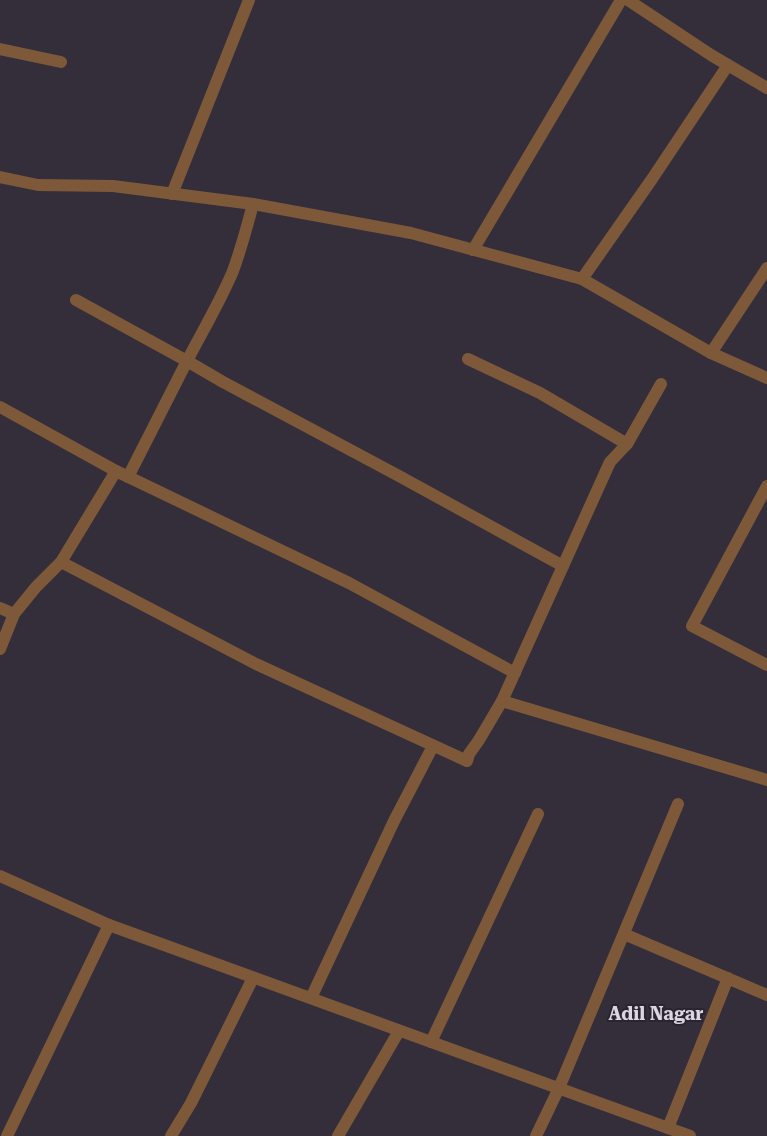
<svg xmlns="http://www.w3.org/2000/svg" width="767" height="1136" viewBox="0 0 767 1136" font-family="'Roboto Serif',serif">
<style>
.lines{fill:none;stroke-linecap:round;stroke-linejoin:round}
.street{stroke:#7d593a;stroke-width:12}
.labels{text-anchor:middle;stroke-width:4;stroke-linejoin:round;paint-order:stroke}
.neighbourhood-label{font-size:18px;font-weight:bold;fill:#dad6df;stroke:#2a2431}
</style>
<rect width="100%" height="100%" fill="#342e3b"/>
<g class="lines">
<g class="street">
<path d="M628,0l83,55 56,33"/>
<path d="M0,49l61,13"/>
<path d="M0,177l38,8 75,1 140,18 158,29 171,46 129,74 56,25"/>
<path d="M172,194l77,-194"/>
<path d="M473,250l148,-250"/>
<path d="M582,279l70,-100 76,-114"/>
<path d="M76,300l111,61c15,-29 33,-59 46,-90 8,-22 14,-44 20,-67"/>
<path d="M711,353l56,-85"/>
<path d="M468,359l72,34 87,51"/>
<path d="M661,384l-34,60 -17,18 -108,239 265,79"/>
<path d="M0,407l116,64"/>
<path d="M128,477l59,-116 36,21 176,94 164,90"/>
<path d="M767,486l-75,140 75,39"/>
<path d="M61,562l195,102 211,97 2,-7 10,-14 23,-39"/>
<path d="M0,608l14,6"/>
<path d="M0,649l14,-35 22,-27 25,-25 55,-91 233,112 166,90"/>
<path d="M0,876l109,49 581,211"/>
<path d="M624,934l143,61"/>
<path d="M311,998l83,-177 39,-75"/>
<path d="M431,1042l107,-228"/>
<path d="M668,1128l60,-150"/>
<path d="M7,1136l102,-211"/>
<path d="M171,1136l20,-33 62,-125"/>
<path d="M338,1136l61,-105"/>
<path d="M536,1136l23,-48 119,-284"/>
</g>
</g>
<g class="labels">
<g class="neighbourhood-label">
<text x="656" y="1020">Adil Nagar</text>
</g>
</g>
</svg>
